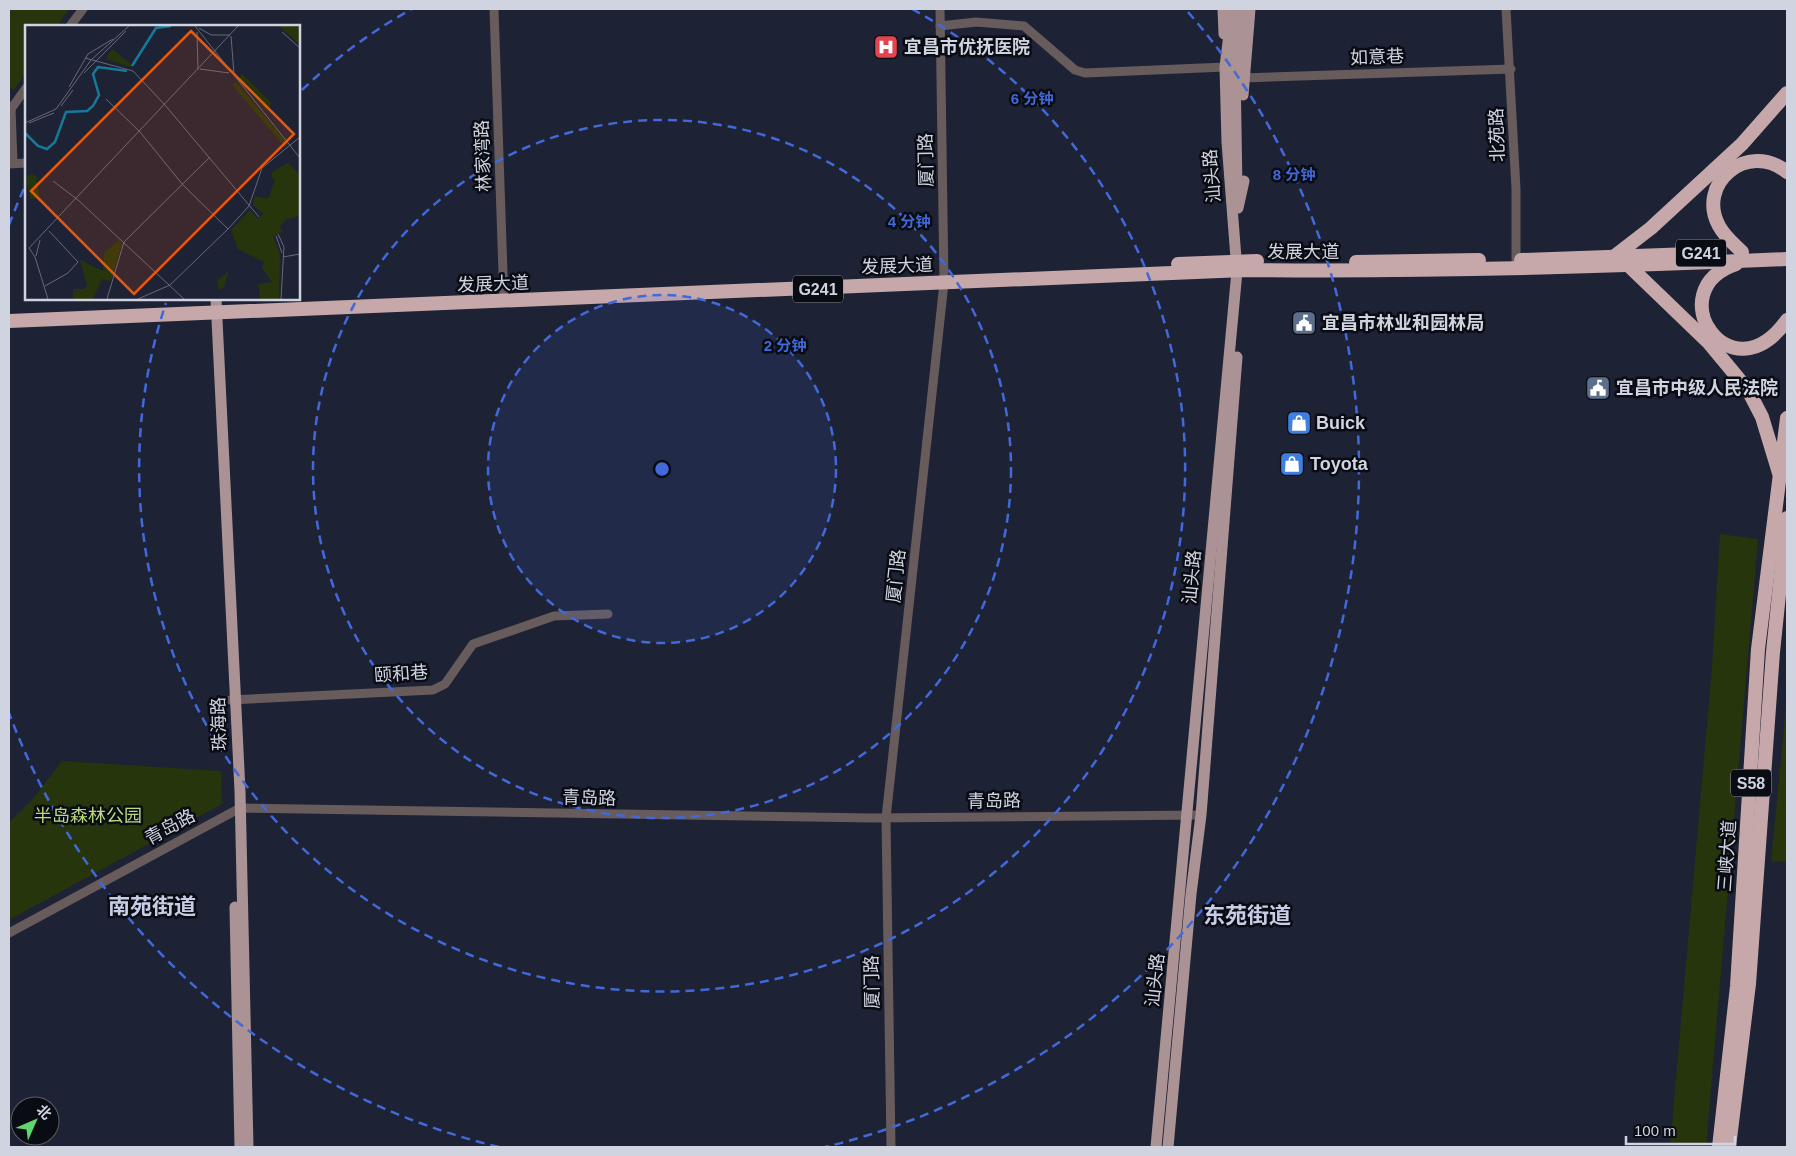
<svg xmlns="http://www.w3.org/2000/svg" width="1796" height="1156" viewBox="0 0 1796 1156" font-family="Helvetica,'Noto Sans SC',sans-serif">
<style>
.green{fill:#26350b}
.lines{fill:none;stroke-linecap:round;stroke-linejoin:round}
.minor{stroke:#675b5c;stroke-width:9}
.major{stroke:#ab9294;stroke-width:11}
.highway{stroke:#c6a8aa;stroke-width:14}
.ring{fill:none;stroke:#4169da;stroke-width:2.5;stroke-dasharray:9 6}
.labels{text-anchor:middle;stroke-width:5;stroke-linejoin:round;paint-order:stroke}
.shield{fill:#0a0c14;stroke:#9597a3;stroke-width:1}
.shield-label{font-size:16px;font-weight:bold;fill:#d0d3e0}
.poi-label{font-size:18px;font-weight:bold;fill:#d0d3e0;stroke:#0a0c14;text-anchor:start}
.street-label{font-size:18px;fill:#d0d3e0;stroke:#0a0c14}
.park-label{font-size:18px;fill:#b8dc7f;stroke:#0a0c14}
.district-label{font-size:22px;font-weight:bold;fill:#c7cde6;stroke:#0a0c14}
.inset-river{fill:none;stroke:#147a98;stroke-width:2.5}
.inset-road{fill:none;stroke:#656979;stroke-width:1}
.view{fill:#e8590c;fill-opacity:0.15;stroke:#e8590c;stroke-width:2.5}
.inset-edge{fill:none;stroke:#d0d3e0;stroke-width:2.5}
.centre{fill:#4169da;stroke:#0a0c14;stroke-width:2.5}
.ring-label{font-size:15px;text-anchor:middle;font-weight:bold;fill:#4169da;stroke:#0a0c14;stroke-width:5;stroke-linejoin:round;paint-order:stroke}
</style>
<rect width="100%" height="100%" fill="#1e2235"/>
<g class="green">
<path d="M9,9h60l-12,17h-31v46l-12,18 -5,-4z"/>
<path d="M1720,534l38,5 -52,608h-36l42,-480z"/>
<path d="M1787,696v165l-16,1z"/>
<path d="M62,761l159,10 1,33 -213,116v-98l24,-23z"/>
</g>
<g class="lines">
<g class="minor">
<path d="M494,9l10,293"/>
<path d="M1506,9l10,180v71"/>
<path d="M70,26l13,-17"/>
<path d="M940,26l36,-4 48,4 51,44 10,3 140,-6"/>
<path d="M1243,78l268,-9"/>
<path d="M9,106l2,3 2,54"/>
<path d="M11,109l15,-21"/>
<path d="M9,164l17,-1"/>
<path d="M230,700l203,-10 12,-6 28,-40 81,-28 54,-2"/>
<path d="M9,933l231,-125 632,10 329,-3"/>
<path d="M891,1147l-5,-329 58,-535 -4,-274"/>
</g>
<g class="major">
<path d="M1223,9l1,25"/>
<path d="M1243,95l7,-86"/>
<path d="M1237,189l-2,-121 6,-59"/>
<path d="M1238,208l6,-27"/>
<path d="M216,299l24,492 8,356"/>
<path d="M235,907l5,240"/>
<path d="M1156,1147l81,-876 -10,-129 -2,-75 7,-58"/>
<path d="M1168,1147l23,-253 10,-79 36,-458"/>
</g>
<g class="highway">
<path d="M1742,252c-8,-8 -17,-15 -23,-26 -23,-42 28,-86 68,-54"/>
<path d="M1616,255l35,-27 91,-84 45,-51"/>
<path d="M1521,260l198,-7"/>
<path d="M1356,262l123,-2"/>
<path d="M1178,264l79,-3"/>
<path d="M1736,264c-78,26 -6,136 51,56"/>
<path d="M1628,265l81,78 39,47 14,27 17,56"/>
<path d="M9,321l1235,-51c181,2 362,-3 543,-11"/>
<path d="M1719,1147l18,-161 21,-337 29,-231"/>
<path d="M1729,1147l20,-163 24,-332 14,-134"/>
</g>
</g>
<circle cx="662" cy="469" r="174" fill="#4169da" fill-opacity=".12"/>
<g class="ring">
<circle cx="662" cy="469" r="174"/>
<circle cx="662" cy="469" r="349"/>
<path d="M302 90A523 523 0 0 1 412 9M912 9A523 523 0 1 1 166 303"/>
<path d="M499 1147A697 697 0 0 1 9 713M9 225A697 697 0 0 1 25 186M1188 12A697 697 0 0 1 825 1147"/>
</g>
<defs>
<symbol id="hospital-square" viewBox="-11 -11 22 22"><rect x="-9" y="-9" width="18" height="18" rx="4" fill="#e0444e" stroke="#0a0c14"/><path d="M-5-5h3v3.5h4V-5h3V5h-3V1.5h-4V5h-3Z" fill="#fff"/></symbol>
<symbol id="civic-square" viewBox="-11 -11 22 22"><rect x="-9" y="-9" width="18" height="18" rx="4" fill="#5c6f8a" stroke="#0a0c14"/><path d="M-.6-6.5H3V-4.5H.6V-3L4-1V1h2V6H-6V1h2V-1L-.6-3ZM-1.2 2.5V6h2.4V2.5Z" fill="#fff"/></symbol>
<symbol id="shop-square" viewBox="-11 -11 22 22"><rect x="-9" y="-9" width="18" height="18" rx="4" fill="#3f7fe0" stroke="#0a0c14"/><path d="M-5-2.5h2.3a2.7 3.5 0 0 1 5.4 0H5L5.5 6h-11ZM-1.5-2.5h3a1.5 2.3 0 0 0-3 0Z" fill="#fff"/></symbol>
</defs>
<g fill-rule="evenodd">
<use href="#hospital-square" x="872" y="33" width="28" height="28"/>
<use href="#civic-square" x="1290" y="309" width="28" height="28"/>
<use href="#civic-square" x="1584" y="374" width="28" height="28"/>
<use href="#shop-square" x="1285" y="409" width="28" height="28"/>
<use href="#shop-square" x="1278" y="450" width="28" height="28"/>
</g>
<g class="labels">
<g class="shield">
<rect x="1676" y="239.5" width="50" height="27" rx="4"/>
<rect x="793" y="275.5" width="50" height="27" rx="4"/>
<rect x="1731" y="769.5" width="40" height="27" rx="4"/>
</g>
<g class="shield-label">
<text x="1701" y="259">G241</text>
<text x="818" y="295">G241</text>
<text x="1751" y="789">S58</text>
</g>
<g class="poi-label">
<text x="904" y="53">宜昌市优抚医院</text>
<text x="1322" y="329">宜昌市林业和园林局</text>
<text x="1616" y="394">宜昌市中级人民法院</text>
<text x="1316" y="429">Buick</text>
<text x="1310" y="470">Toyota</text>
</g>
<g class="street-label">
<text transform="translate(1377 57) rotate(-2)" y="6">如意巷</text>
<text transform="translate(1497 135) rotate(-92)" y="6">北苑路</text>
<text transform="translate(483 156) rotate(-92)" y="6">林家湾路</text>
<text transform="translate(926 160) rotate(-91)" y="6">厦门路</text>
<text transform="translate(1212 176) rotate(-95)" y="6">汕头路</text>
<text x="1303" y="258">发展大道</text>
<text transform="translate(897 266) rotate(-2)" y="6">发展大道</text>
<text transform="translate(493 284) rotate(-2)" y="6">发展大道</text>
<text transform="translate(896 576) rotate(-84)" y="6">厦门路</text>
<text transform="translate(1192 577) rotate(-85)" y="6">汕头路</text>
<text transform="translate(401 674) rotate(-4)" y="6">颐和巷</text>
<text transform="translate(219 724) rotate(-92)" y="6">珠海路</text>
<text transform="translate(589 798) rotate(1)" y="6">青岛路</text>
<text transform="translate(994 801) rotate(-1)" y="6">青岛路</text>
<text transform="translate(170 827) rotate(-29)" y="6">青岛路</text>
<text transform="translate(1727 856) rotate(-86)" y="6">三峡大道</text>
<text transform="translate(1155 980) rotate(-84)" y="6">汕头路</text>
<text transform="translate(872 982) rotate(-91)" y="6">厦门路</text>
</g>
<g class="park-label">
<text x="88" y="822">半岛森林公园</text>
</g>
<g class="district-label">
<text x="152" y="914">南苑街道</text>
<text x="1247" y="923">东苑街道</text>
</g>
</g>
<g transform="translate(25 25)">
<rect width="275" height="275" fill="#1e2235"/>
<path d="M254,1h21v19zM87,24l20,16 -2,2 -24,-8zM217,49l30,29 -6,7 -27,-32zM211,57l52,62 -3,3 -53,-62zM263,138l12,12v41l-13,3 -8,8 5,4 -11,5 7,19 -1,44h-19l-2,-15 14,-2 -10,-14 2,-6 -26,-13 -7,-19 19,-20 8,9 5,-5 -10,-10 2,-8 13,3 7,-19 -4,-2 1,-6zM7,149l4,2 4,22 -10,1 -4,-23zM94,215l3,3 -11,38 -9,-2 -9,20h-20v-10h11l3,-4 -7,-25 23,11 1,-18zM204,246l-5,16 -6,3 -1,-9z" fill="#26350b"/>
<path class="inset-river" d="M107,41l24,-38 15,-2M0,108l13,13 9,3 8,-7 11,-30 21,-1 6,-5 6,-11 -6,-21 5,-7 29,4"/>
<path class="inset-road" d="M170,1l105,132M174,3l12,7h19M172,7l1,38M257,7l18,16M206,11l3,38M60,33l48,13 32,34 94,112M175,44l29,4M59,48l42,-42M44,62l19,-33 25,-15M81,74l34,33 43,53 45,44M36,81l12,-16M0,98l31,-14 35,-49 38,-34M4,98l25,-10M28,156l25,19 106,99M253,209l6,13 -3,52M251,211l6,17M11,231l4,-16M258,232l17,-3M20,261l23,-13 10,-11 -29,-31M23,274l-13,-42 -6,-9 209,-222M82,274l17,-57 86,-85M113,274l32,-14 58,-56 21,-23 13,-38 38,-31"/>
<path class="view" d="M166,6l103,103 -160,160 -103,-103z"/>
<rect width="275" height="275" class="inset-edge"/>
</g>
<circle cx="662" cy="469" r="8" class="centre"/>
<g class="ring-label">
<text x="1032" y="104">6 分钟</text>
<text x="1294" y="180">8 分钟</text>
<text x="909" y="227">4 分钟</text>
<text x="785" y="351">2 分钟</text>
</g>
<rect width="1796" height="1156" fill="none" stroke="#d0d3e0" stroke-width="20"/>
<g transform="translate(35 1121) rotate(45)"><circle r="24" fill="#0a0c14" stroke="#595c66"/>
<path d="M0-4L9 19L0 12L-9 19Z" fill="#5fd56b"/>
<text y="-8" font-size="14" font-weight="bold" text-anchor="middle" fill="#d0d3e0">北</text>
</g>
<path d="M1626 1136v8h109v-8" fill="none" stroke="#d0d3e0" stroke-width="2.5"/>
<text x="1634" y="1136" font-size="15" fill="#d0d3e0" stroke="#0a0c14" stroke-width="4" paint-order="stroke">100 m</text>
</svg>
